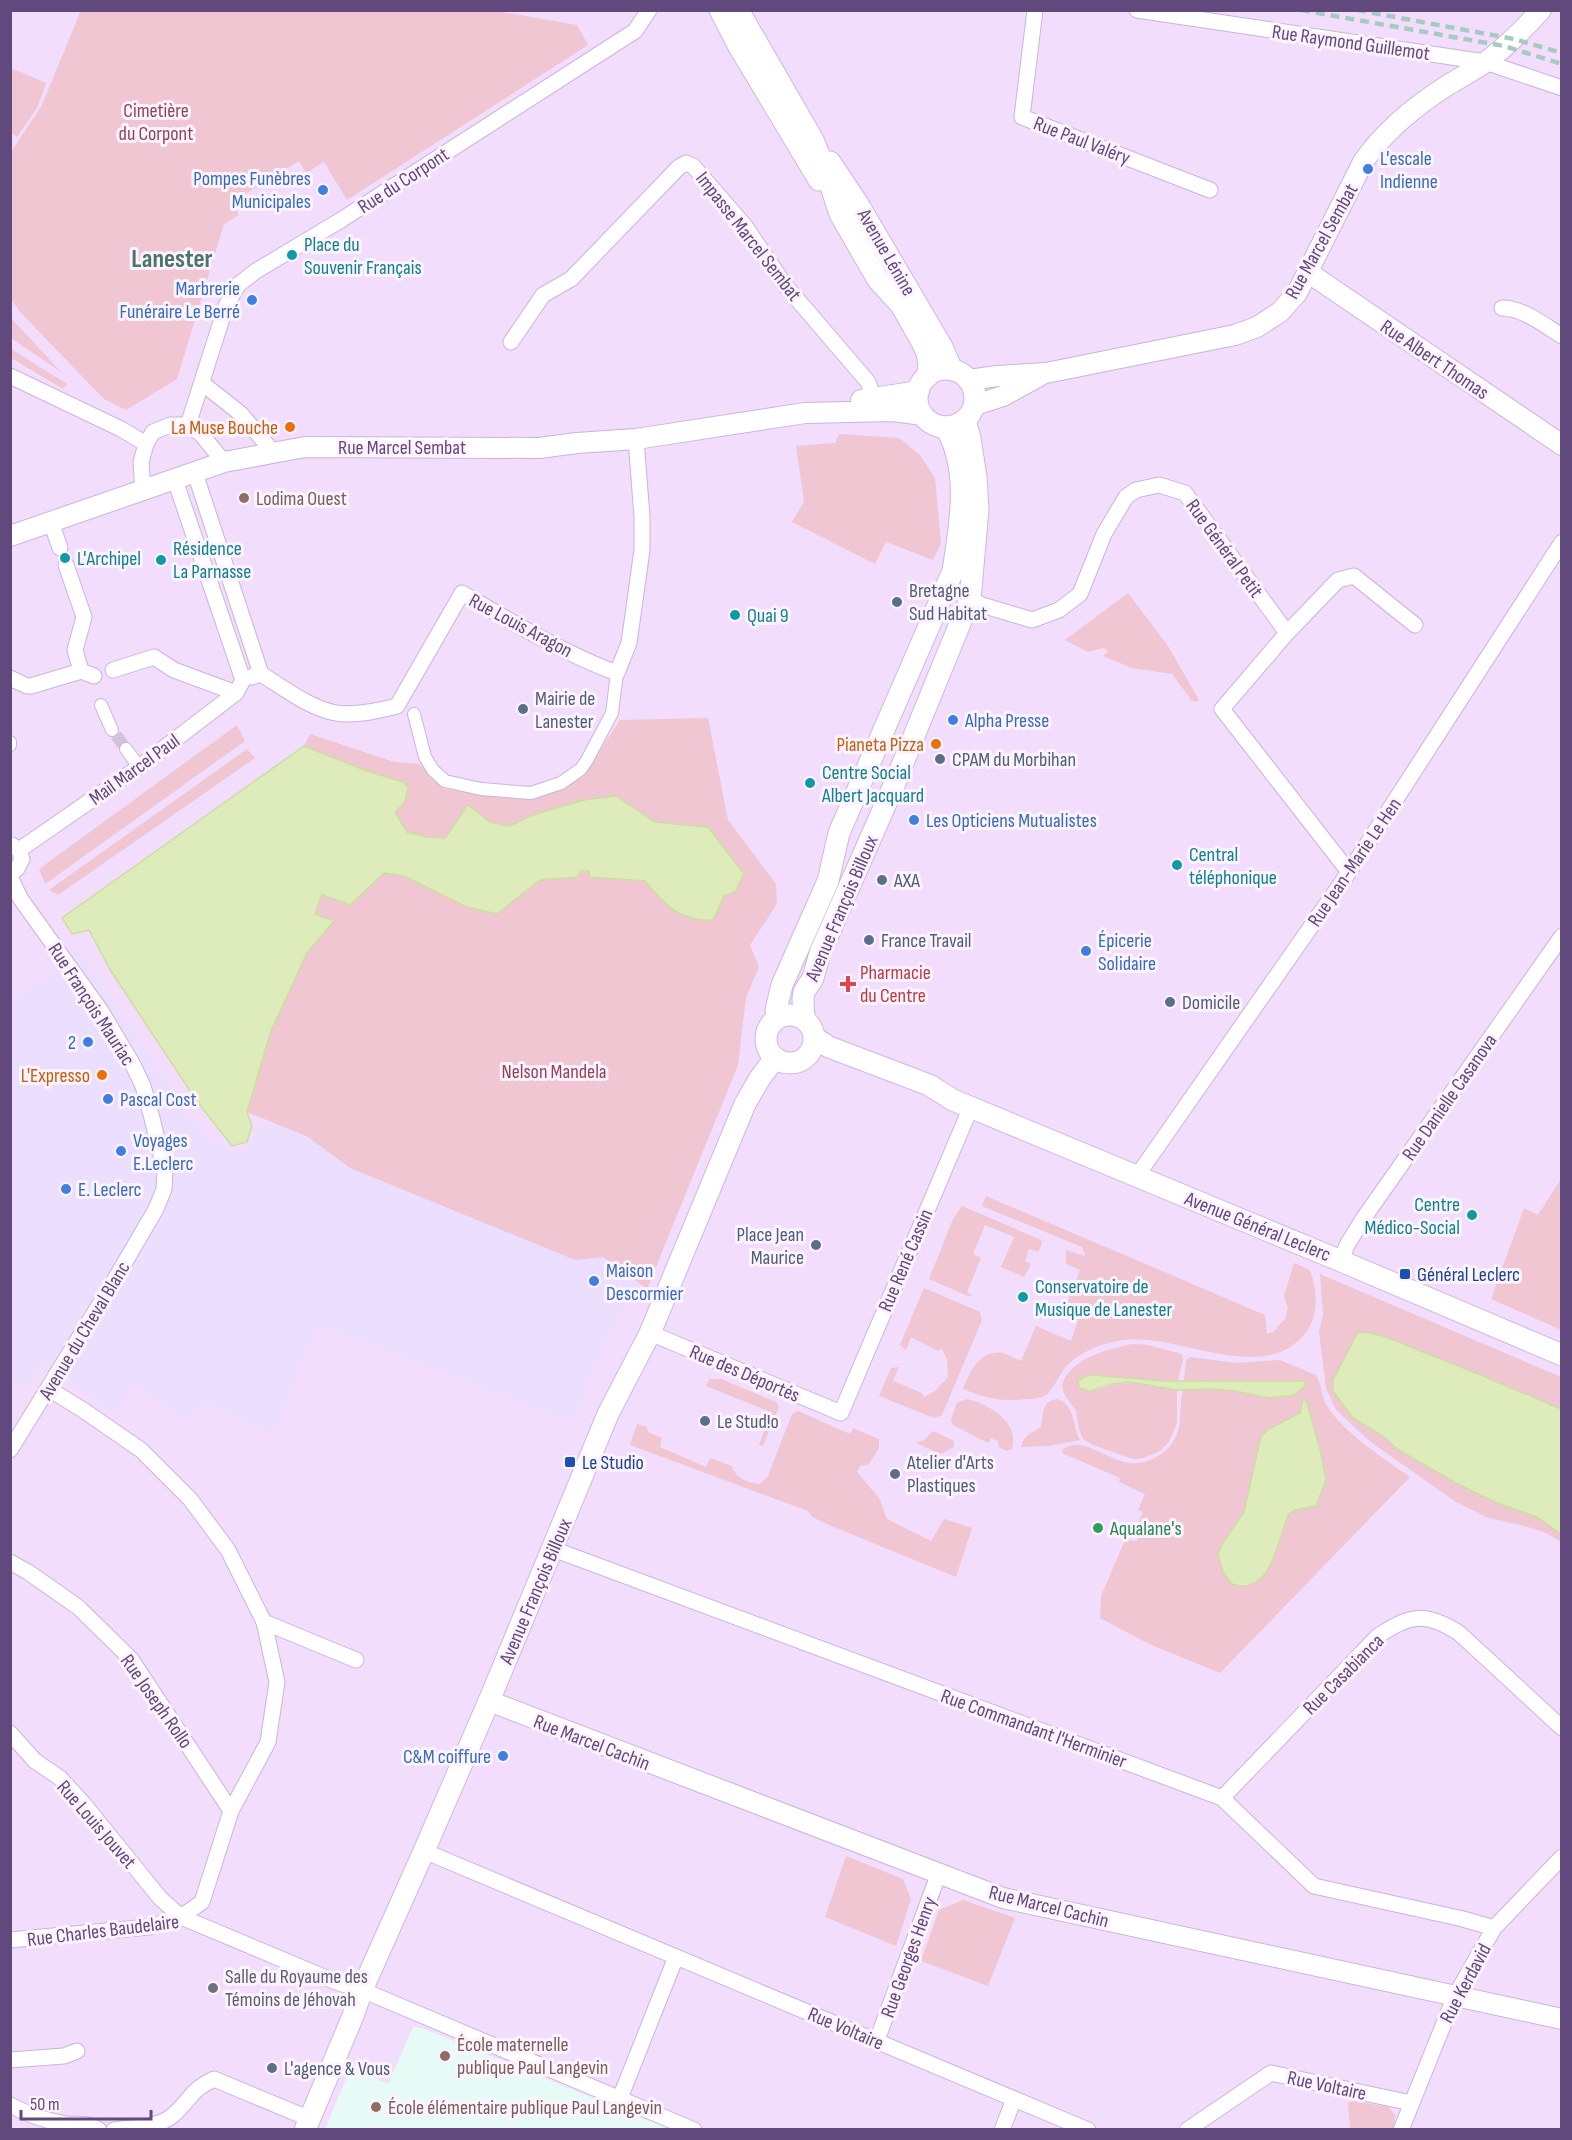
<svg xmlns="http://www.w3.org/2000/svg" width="1572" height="2140" viewBox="0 0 1572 2140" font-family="'Sofia Sans Condensed',sans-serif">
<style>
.residential{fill:#f2ddfc}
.commercial{fill:#ecdeff}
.education{fill:#e6fbf6}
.green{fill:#efc6d1;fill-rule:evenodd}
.water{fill:#deebbb;stroke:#cddea0;stroke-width:1.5}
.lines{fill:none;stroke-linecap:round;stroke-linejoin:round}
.pedestrian-tunnel{stroke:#d3c2de;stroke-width:12;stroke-dasharray:12 6;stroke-linecap:butt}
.pedestrian-casing{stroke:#cab5da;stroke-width:14}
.minor-casing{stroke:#cab5da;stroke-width:17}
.tertiary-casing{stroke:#cab5da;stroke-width:22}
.secondary-casing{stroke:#d0b7e2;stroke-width:23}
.pedestrian{stroke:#fff;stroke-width:12}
.minor{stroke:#fff;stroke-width:15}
.tertiary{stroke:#fff;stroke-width:20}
.secondary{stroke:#fff;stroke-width:21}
.rail{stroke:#a5ccbe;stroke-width:4.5;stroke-dasharray:9 6;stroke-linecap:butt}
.shop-dot{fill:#3f7fe0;stroke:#fcf3ff;stroke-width:2}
.culture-dot{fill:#0f9aa8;stroke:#fcf3ff;stroke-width:2}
.food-dot{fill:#e8710a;stroke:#fcf3ff;stroke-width:2}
.education-dot{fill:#8d6e63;stroke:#fcf3ff;stroke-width:2}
.service-dot{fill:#5c6f8a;stroke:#fcf3ff;stroke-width:2}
.health-dot{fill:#e0444e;stroke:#fcf3ff;stroke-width:2}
.transit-dot{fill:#1a4fb4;stroke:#fcf3ff;stroke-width:2}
.leisure-dot{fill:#2e9e5b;stroke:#fcf3ff;stroke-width:2}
.worship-dot{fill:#6b7280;stroke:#fcf3ff;stroke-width:2}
.labels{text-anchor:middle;stroke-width:6;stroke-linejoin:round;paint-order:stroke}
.street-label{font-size:20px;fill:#62497d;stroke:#fcf3ff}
.park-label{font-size:20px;fill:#914452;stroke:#fcf3ff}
.shop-label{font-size:20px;fill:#366cbe;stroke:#fcf3ff;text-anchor:start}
.culture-label{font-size:20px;fill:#0d838f;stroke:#fcf3ff;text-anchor:start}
.food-label{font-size:20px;fill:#c56008;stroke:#fcf3ff;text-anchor:end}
.education-label{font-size:20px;fill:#785e54;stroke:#fcf3ff;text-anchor:start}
.service-label{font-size:20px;fill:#4e5e75;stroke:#fcf3ff;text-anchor:start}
.health-label{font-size:20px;fill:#be3a42;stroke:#fcf3ff;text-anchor:start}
.transit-label{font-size:20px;fill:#164399;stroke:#fcf3ff;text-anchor:start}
.leisure-label{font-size:20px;fill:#27864d;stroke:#fcf3ff;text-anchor:start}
.worship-label{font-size:20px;fill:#5b616d;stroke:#fcf3ff;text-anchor:start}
.district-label{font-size:26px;font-weight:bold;fill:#4c756c;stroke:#fcf3ff}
</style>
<rect width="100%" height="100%" fill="#f9eafe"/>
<rect class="residential" x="11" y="11" width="1550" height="2118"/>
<path class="commercial" d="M79,949l118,180 41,27 29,-35 290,132 18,7 28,-3 41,22 -36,55 -34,88 -256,-98 -45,109 -67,-32 -17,20 -54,-37 -21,30 -71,-54 -16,29 -16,-9 -1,-383 5,5z"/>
<path class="education" d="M413,2027l9,1 247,101h-344l26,-62 37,17z"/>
<g class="green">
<path d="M81,10h409l87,15 11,20 -241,155 -23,-38 -18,11 -7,-12 -67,41 7,13 -15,9 -47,155 -51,31 -22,-11 -84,-87 -9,-13v-147l31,-47z"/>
<path d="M13,69l33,14 -8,23 -21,31 -7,-5v-61z"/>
<path d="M10,318h1l50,54 -50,-34z"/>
<path d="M11,349l56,35 -4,5 -52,-31z"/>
<path d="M839,434l60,4 21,17 15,23 6,66 -8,16 -47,-18 -11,22 -83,-42 12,-20 -8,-56 39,-3z"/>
<path d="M1128,593l40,53 31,54 -3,2 -4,-1 -20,-27 -40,-6 -29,-12 5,-4 -4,-4 -16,4 -23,-12z"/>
<path d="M708,718l20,102 48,64 1,20 -27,41 9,22 -13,30 -8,68 -91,224 -44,-32 -28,3 -225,-92 -42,-31 -61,-25 24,-81 36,-78 27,-31 -20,-8 8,-19 28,10 34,-32 20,3 63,31 30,7 43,-34 49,-9 1,6 55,4 19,22 49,17 11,-24 -16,-69 -53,-5 -39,-26 -32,4 -51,15 -23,11 -20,-4 -22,-17 -23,33 -18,-1 -20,-5 -12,-20 9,-30 -40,-12 -60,-24 6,-12 84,28 25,2 25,25 63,9h26l54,-28 33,-50z"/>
<path d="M237,725l8,16 -200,143 -6,-15z"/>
<path d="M247,749l8,9 -197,137 -9,-5z"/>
<path d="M1561,1179v151l-70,-31 33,-91 14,7z"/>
<path d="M986,1196l279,119 2,19 6,-2 12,-13 3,-11 -4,-12 10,-33 16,7c7,19 9,42 -3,61 -43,59 -134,-3 -190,10 -19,4 -40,12 -52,27 -7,8 -10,19 -18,26 -6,5 -15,5 -22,5 -24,3 -40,-1 -62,-10 7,-17 17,-40 40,-36 6,2 12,6 18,8l15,-35 35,15 7,-21 -15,-7 17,-43 -14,-6v-14l19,6 -3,-9 -100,-41z"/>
<path d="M962,1206l79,34 1,3 -4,9 -9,-3 -4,12 6,3 -7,13 -23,-10 13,-30 -29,-12 -12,29 8,4 -14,34 5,3 -4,1 -39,-17 24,-60z"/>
<path d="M1320,1274l241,103v32c-46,-20 -93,-40 -141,-58 -19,-8 -41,-20 -62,-19l-25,59 20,27 30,18 14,13 59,34 41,20 40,14 24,17v8l-15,-9 -18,-6 -39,-9 -33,-16 -84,-59 -36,-33 -10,-22 -7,-56 4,-17z"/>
<path d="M924,1288l56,24 2,8 -40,95 -8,3 -55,-22 12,-28 8,-1 -6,14 29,12 2,4 11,-6 13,-14 -1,-18 -5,-10 -4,2 -27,-14 -5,13 -6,-5z"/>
<path d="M1132,1344l16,1 34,9 1,5 -5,21c-26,4 -77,-10 -97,-2l17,12c28,-12 50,-5 79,0v33l-8,19 -9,9 -17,7 -10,1 -40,-14 -10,-6 -4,-10 -3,-18 -12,-17 -2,-10c11,-27 44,-34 70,-40z"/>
<path d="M1190,1357l46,6 44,-3 36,15c6,9 5,21 11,31 18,28 56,52 83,71l-190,196 -71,-29 -49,-26 1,-22 24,-56 12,1 6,-14 -5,-3 5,-12 -5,-2 7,-16 -26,-12 1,-4 -58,-25 1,-4c28,-18 56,32 95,7 10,-5 16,-14 20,-25 4,-13 1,-27 5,-41l28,-1 82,6 13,-10 -122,-5 2,-20zM1303,1400h3l15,53 -5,53 -21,4 -6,4 -36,70 -15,2 -6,-58 12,-16 5,-21 38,-71 13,-7z"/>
<path d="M709,1379h12l55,23 3,5 -16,39 -4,-1 12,-33 -65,-26z"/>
<path d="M967,1399c22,5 53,23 45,50l-6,2 -7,-4 -1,-6 -7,-3 -3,5 -35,-18 -2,-6 6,-16z"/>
<path d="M1057,1399c18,5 15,27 23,41l-32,6 -27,1c2,-12 12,-14 20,-20 3,-14 -1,-24 16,-28z"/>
<path d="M798,1411l52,23 3,-6 26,11v9l-10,16 -9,2 -3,6 22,26 8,21 44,22 13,-22 28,9 -16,49 -127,-52 -17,-8 -4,-6 -178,-66 7,-21 10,3 1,5 14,6 -2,9 46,20 4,-9 22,8c3,12 16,17 28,18l8,-8 24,-62z"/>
<path d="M933,1431l21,10v6l-13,7 -25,-11 8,-3z"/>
<path d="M846,1856l57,23 8,20 -15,47 -71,-29z"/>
<path d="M963,1900l52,18 -27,68 -67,-25 18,-51z"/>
<path d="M1353,2101l35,6 7,8 -1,14h-44l-2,-26z"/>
</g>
<g class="water">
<path d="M304,746l60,24 39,12 5,5 -3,15 -10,10 12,20 20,5 18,1 23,-33 22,17 20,4 23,-11 51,-15 32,-4 39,26 53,5 36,47 -9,18 -11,4 -11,24c-33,2 -49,-16 -68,-39l-55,-4 -1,-6h-8l-4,6 -37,3 -43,34 -30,-7 -63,-31 -20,-3 -34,32 -28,-10 -7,19 19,7 -27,32 -36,78 -24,81 5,14 -5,16 -15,4 -36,-46 -85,-129 -22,-41 -17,4 -10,-16z"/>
<path d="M1358,1332c21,0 43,11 62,19 48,18 94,38 141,58v125l-24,-17 -40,-14 -41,-20 -59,-34 -14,-13 -30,-18 -20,-27v-11z"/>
<path d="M1093,1375l71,6h140l2,4 -12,10 -25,3 -34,-7 -24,-2 -34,1 -48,-8 -17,2 -22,7 -11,-3 -1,-7 8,-5z"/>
<path d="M1303,1400h3l15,53 5,27 -10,26 -21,4 -6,4c-11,23 -17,84 -57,70l-9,-12 -5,-18 5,-11 21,-31 17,-76 8,-7 31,-16z"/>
</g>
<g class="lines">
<path class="pedestrian-tunnel" d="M116,735l10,14"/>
<defs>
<g id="pedestrian">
<path d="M101,705l11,25"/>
<path d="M414,714l11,43 8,13 12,11 36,8 50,4 30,-10 20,-14 6,-9 25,-47 5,-40"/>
<path d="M10,742v3"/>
<path d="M126,749l13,18"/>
</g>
<g id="minor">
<path d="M1035,10l-13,107 188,73"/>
<path d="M1137,10l348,52 77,26"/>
<path d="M1502,308c21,0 42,17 60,28"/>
<path d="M511,342l32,-47 28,-16 108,-112 7,-4 7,3 52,60 40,59 83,97 6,17"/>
<path d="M10,376l111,53 25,15"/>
<path d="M202,383l39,31 32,38"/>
<path d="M188,425l38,-119 12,-21 18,-14 85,-51 294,-189 14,-21"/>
<path d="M195,473l66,201 -10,3"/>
<path d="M175,480l68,200"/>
<path d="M143,491l-2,-29 5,-18 7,-12 17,-7h18l13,9 23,28"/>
<path d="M51,522l9,26"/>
<path d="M66,565l18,52 -9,33 6,21"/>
<path d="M970,599l12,6 50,15 27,-10 21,-16 24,-60 22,-37 10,-7 23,-5 26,8 102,140 -65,76 127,163"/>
<path d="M1287,633l51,-53 16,-4 61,49"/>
<path d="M113,670l41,-13 20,13 62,23"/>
<path d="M261,674c23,14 48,34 75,39 20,3 42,-2 61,-7l65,-113c48,28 103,61 155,80l12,-30 13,-93v-33l-6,-78"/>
<path d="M10,678l17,8h4l50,-15 13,5"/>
<path d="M19,850l120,-83 97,-74 7,-13"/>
<path d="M10,872l7,-3 5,-10 -3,-9 -7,-5"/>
<path d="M10,876l10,22 81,113 31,52 11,23 9,32 13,53 -1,18 -8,20 -45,77 -101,164"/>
<path d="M1137,1176l212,-304 213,-330"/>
<path d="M1341,1261l6,-16 16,-26 199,-283"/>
<path d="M650,1333l191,80 130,-306"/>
<path d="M49,1389l34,21 58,40 49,49 38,51 36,72 92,38"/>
<path d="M553,1549l669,249 92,88 149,33 31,9"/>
<path d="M10,1562l18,10 50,35 53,52 100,152"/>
<path d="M10,1733l25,28 25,17 23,25 77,95 21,19"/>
<path d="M1222,1798l156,-162c32,-22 48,-24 81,-3l103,95"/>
<path d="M424,1851l664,279"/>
<path d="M181,1917l21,-15 29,-91 37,-69 9,-60 -13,-60"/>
<path d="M10,1940l139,-13 32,-10 155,65 26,8 332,140"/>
<path d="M877,2040l62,-167"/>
<path d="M10,2060l54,-4 13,-5"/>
<path d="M620,2098l56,-141"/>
<path d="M10,2105c17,9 33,15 51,18 15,3 24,-2 38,7"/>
<path d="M114,2130c19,-3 43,-2 58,-14 18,-15 18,-26 42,-37l96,40"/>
<path d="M1002,2130l12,-31"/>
<path d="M1187,2130l84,-57 140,30"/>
<path d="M1401,2130l54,-134 39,-68 68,-71"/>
</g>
<g id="tertiary">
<path d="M1309,273l253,172"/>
<path d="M969,380l28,-4 49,-3 189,-38 22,-8 23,-15 17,-19 66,-131c22,-32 52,-56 85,-77 13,-8 27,-15 39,-24 20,-15 37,-32 54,-51"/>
<path d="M861,400l58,-9"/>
<path d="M975,405l28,-9 38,-21"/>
<path d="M10,536l214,-74 81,-15 234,1 38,-5 59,-4 169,-26 88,-2 30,4"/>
<path d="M489,1701l514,197 559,121"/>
</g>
<g id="secondary">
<path d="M720,10l18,35 81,135"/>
<path d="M738,10l75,130 14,34 13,40 38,66 23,25 21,37 5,11 2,13 -2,11"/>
<path d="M830,162l28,42 84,143 10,23"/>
<circle cx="946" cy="398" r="29"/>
<circle cx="790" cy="1039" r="24"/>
<path d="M777,1018l-1,-8 6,-25 46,-104 11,-48 114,-262c7,-45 18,-103 -8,-144"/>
<path d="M804,1019l-1,-20 1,-7 9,-14 7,-25 74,-168 76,-186 8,-89 -2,-33 -6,-39 -5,-18"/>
<path d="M815,1038l14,9 100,38 24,15 388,161 221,94"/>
<path d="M305,2130l48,-114 9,-26 62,-139 65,-150 119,-287 42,-81 95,-229 15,-26 15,-20"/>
</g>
</defs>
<use href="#pedestrian" class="pedestrian-casing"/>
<use href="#minor" class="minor-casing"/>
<use href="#tertiary" class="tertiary-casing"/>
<use href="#secondary" class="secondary-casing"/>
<use href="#pedestrian" class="pedestrian"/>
<use href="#minor" class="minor"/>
<use href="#tertiary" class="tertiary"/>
<use href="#secondary" class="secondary"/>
<g class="rail">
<path d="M1301,10l203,36 58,18"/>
<path d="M1357,10l157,29 48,14"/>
</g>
</g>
<g class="shop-dot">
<circle cx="1368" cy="169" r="6"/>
<circle cx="323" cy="190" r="6"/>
<circle cx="252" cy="300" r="6"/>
<circle cx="953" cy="720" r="6"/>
<circle cx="914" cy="820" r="6"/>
<circle cx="1086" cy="951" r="6"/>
<circle cx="88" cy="1042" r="6"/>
<circle cx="108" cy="1099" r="6"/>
<circle cx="121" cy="1151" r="6"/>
<circle cx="66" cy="1189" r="6"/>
<circle cx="594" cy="1281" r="6"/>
<circle cx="503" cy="1756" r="6"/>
</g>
<g class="culture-dot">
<circle cx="292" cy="255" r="6"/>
<circle cx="65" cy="558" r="6"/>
<circle cx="161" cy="560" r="6"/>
<circle cx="735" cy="615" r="6"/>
<circle cx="810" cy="783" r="6"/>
<circle cx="1177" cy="865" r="6"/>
<circle cx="1472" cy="1215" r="6"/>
<circle cx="1023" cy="1297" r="6"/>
</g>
<g class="food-dot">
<circle cx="290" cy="427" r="6"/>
<circle cx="936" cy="744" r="6"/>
<circle cx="102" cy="1075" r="6"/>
</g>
<g class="education-dot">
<circle cx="244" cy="498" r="6"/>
<circle cx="445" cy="2056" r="6"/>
<circle cx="376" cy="2107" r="6"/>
</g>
<g class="service-dot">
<circle cx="897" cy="602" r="6"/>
<circle cx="523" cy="709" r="6"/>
<circle cx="940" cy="759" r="6"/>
<circle cx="882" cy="880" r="6"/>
<circle cx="869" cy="940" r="6"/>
<circle cx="1170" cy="1002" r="6"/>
<circle cx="816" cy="1245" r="6"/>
<circle cx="705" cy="1421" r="6"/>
<circle cx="895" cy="1474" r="6"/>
<circle cx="272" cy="2068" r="6"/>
</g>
<path class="health-dot" d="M845 975h6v6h6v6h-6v6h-6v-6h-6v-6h6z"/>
<g class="transit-dot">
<rect x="1399" y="1268" width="12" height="12" rx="3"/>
<rect x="564" y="1456" width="12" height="12" rx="3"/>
</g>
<circle class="leisure-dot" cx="1098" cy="1528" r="6"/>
<circle class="worship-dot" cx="213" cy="1988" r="6"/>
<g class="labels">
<g class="street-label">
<text transform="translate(1351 42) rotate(8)" y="7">Rue Raymond Guillemot</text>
<text transform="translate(1082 140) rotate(21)" y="7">Rue Paul Valéry</text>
<text transform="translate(403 180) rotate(-33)" y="7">Rue du Corpont</text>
<text transform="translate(749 236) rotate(52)" y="7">Impasse Marcel Sembat</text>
<text transform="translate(1321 241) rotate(-61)" y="7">Rue Marcel Sembat</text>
<text transform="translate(887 252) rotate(60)" y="7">Avenue Lénine</text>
<text transform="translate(1435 359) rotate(34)" y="7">Rue Albert Thomas</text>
<text x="402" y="454">Rue Marcel Sembat</text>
<text transform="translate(1225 548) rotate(54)" y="7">Rue Général Petit</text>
<text transform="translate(521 625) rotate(28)" y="7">Rue Louis Aragon</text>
<text transform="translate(134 769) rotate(-36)" y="7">Mail Marcel Paul</text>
<text transform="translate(1354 862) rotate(-56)" y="7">Rue Jean-Marie Le Hen</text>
<text transform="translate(841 908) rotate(-67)" y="7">Avenue François Billoux</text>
<text transform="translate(92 1004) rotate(57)" y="7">Rue François Mauriac</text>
<text transform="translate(1449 1097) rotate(-55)" y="7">Rue Danielle Casanova</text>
<text transform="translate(1258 1226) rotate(22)" y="7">Avenue Général Leclerc</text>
<text transform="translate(905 1260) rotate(-67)" y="7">Rue René Cassin</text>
<text transform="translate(84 1330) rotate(-59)" y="7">Avenue du Cheval Blanc</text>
<text transform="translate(745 1373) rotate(23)" y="7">Rue des Déportés</text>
<text transform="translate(535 1591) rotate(-67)" y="7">Avenue François Billoux</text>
<text transform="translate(1343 1674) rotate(-45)" y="7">Rue Casabianca</text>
<text transform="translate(157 1701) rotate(55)" y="7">Rue Joseph Rollo</text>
<text transform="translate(1034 1728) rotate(20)" y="7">Rue Commandant l'Herminier</text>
<text transform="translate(592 1742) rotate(21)" y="7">Rue Marcel Cachin</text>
<text transform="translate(97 1824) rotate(49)" y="7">Rue Louis Jouvet</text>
<text transform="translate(1049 1906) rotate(14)" y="7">Rue Marcel Cachin</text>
<text transform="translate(103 1930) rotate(-7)" y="7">Rue Charles Baudelaire</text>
<text transform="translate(908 1957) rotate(-70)" y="7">Rue Georges Henry</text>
<text transform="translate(1465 1983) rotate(-62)" y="7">Rue Kerdavid</text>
<text transform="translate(846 2028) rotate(23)" y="7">Rue Voltaire</text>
<text transform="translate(1327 2085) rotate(12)" y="7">Rue Voltaire</text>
</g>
<g class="park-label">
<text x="156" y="117">Cimetière<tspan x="156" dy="23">du Corpont</tspan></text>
<text x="554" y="1078">Nelson Mandela</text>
</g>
<g class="shop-label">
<text x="1380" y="165">L'escale<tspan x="1380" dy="23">Indienne</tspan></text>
<text x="311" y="185" text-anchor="end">Pompes Funèbres<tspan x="311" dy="23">Municipales</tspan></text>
<text x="240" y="295" text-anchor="end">Marbrerie<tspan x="240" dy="23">Funéraire Le Berré</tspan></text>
<text x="965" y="727">Alpha Presse</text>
<text x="926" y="827">Les Opticiens Mutualistes</text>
<text x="1098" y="947">Épicerie<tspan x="1098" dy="23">Solidaire</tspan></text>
<text x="76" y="1049" text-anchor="end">2</text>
<text x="120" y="1106">Pascal Cost</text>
<text x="133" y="1147">Voyages<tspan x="133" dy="23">E.Leclerc</tspan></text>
<text x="78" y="1196">E. Leclerc</text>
<text x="606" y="1277">Maison<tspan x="606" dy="23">Descormier</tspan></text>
<text x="491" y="1763" text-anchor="end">C&amp;M coiffure</text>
</g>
<g class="culture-label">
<text x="304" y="251">Place du<tspan x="304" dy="23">Souvenir Français</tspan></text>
<text x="173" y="555">Résidence<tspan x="173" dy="23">La Parnasse</tspan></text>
<text x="77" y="565">L'Archipel</text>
<text x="747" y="622">Quai 9</text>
<text x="822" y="779">Centre Social<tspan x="822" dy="23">Albert Jacquard</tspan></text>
<text x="1189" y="861">Central<tspan x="1189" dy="23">téléphonique</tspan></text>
<text x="1460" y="1211" text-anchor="end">Centre<tspan x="1460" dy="23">Médico-Social</tspan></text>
<text x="1035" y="1293">Conservatoire de<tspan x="1035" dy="23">Musique de Lanester</tspan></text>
</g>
<g class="food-label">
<text x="278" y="434">La Muse Bouche</text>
<text x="924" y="751">Pianeta Pizza</text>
<text x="90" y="1082">L'Expresso</text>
</g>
<g class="education-label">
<text x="256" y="505">Lodima Ouest</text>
<text x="457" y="2051">École maternelle<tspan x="457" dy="23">publique Paul Langevin</tspan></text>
<text x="388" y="2114">École élémentaire publique Paul Langevin</text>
</g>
<g class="service-label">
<text x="909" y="597">Bretagne<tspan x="909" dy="23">Sud Habitat</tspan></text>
<text x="535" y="705">Mairie de<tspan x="535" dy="23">Lanester</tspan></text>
<text x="952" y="766">CPAM du Morbihan</text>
<text x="894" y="887">AXA</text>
<text x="881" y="947">France Travail</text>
<text x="1182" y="1009">Domicile</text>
<text x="804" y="1241" text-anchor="end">Place Jean<tspan x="804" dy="23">Maurice</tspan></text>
<text x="717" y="1428">Le Stud!o</text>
<text x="907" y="1469">Atelier d'Arts<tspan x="907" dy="23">Plastiques</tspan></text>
<text x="284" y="2075">L'agence &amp; Vous</text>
</g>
<g class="health-label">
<text x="860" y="979">Pharmacie<tspan x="860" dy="23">du Centre</tspan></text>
</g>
<g class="transit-label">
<text x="1417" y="1281">Général Leclerc</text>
<text x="582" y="1469">Le Studio</text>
</g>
<g class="leisure-label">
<text x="1110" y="1535">Aqualane's</text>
</g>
<g class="worship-label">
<text x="225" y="1983">Salle du Royaume des<tspan x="225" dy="23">Témoins de Jéhovah</tspan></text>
</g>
<g class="district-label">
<text x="172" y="267">Lanester</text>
</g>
</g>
<rect width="1572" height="2140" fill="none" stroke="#62497d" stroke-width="24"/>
<path d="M21 2110v9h130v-9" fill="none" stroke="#62497d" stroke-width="3"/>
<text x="30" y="2110" font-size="18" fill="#62497d" stroke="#fcf3ff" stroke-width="4.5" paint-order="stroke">50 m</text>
</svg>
